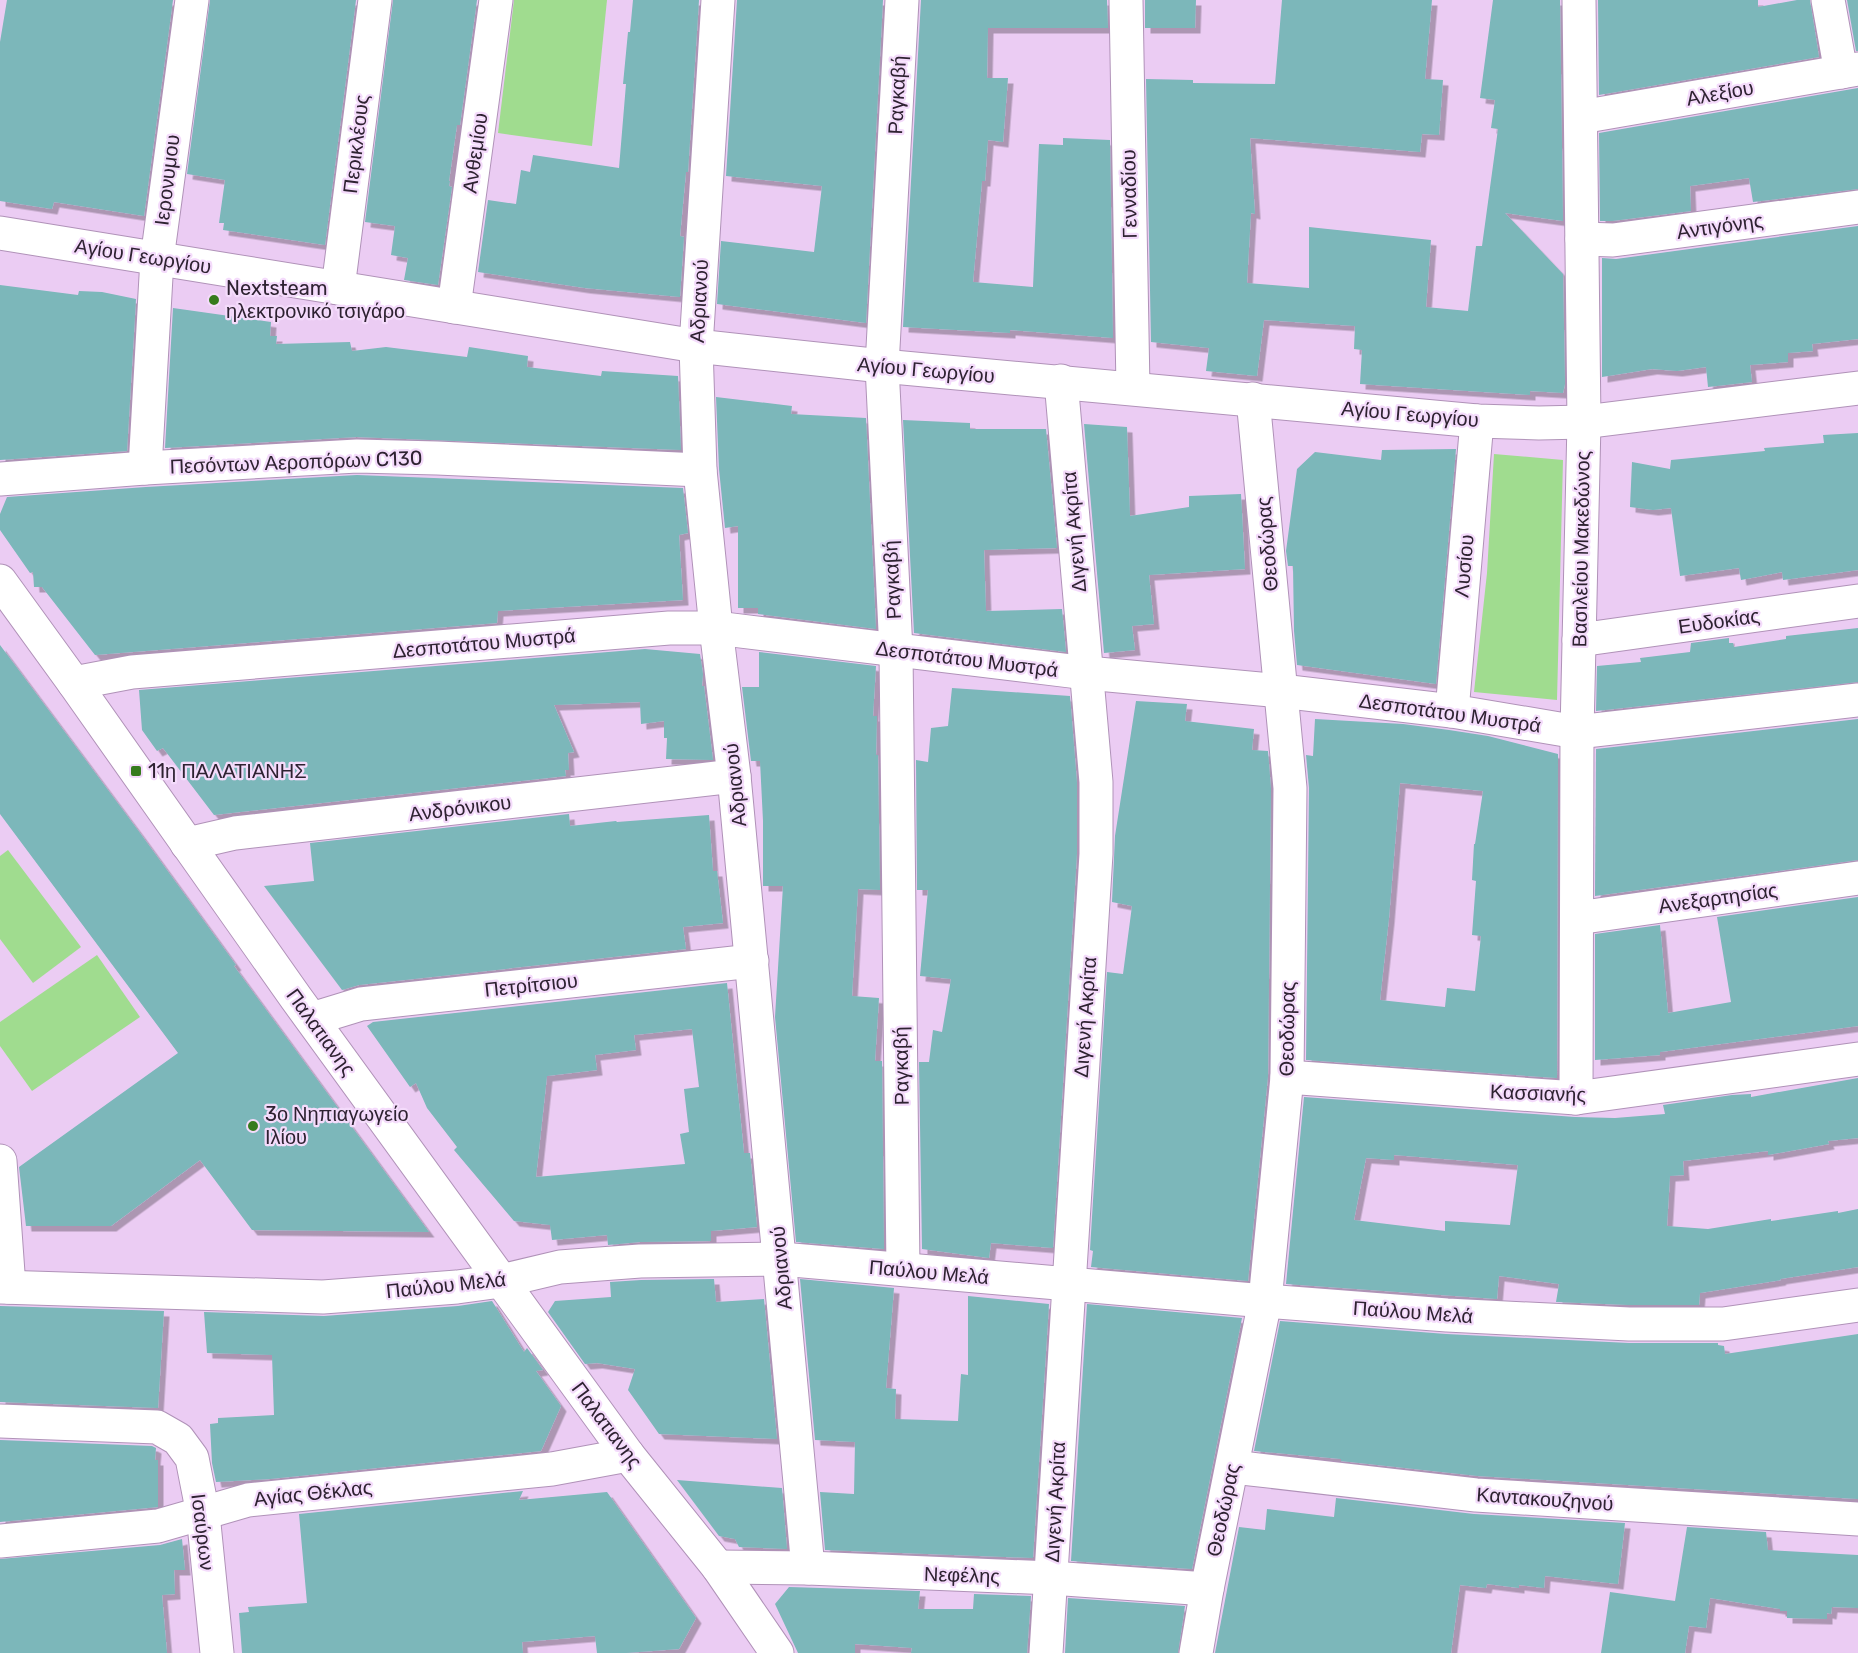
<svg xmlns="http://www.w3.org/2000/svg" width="1858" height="1653" viewBox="0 0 1858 1653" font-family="Rubik,sans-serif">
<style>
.green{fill:#a0dc8f}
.building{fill:#7bb7ba;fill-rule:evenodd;filter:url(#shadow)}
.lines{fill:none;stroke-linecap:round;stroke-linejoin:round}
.minor-casing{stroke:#b092b8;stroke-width:35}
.minor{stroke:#fff;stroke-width:33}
.poi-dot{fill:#367b1d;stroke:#f4dbfb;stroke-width:2}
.labels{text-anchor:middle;stroke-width:4.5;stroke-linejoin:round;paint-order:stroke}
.street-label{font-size:20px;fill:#2e2231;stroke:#f4dbfb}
.poi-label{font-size:20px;fill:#2e2231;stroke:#f4dbfb;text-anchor:start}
</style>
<defs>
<filter id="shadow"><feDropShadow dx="5.5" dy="5.5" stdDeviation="0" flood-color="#0004"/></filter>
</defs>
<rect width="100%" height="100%" fill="#ebccf3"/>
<g class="green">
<path d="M514,0h93l-15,146 -94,-13z"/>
<path d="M1494,454l69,6 -6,240 -83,-8 13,-119z"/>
<path d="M8,850l73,97 -48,36 -33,-44v-83z"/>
<path d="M97,955l43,62 -108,74 -32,-45v-24z"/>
</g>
<g class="building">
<path d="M7,0h166l-29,216 -90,-14 -2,7 -52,-8v-159z"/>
<path d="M210,0h146l-31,245 -102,-15 1,-7h-5l6,-43 -38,-6z"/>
<path d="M393,0h84l-17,125h-3l-8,56h1l-1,5 3,1 -14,98 -34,-5 4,-22 -17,-3 4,-29 -30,-4z"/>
<path d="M633,0h66l-11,172h-2l-6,64 4,1 -4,60 -95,-9 -107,-16 10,-72 28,4 5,-34 9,2 3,-17 86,13 7,-84h-3l5,-52h2z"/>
<path d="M737,0h146l-17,323 -149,-19 4,-63 93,11 8,-66 -96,-10z"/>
<path d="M921,0h186l1,28h-120l-1,50h21l-5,64 -15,-2 -3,41h-3l-9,101 60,5 6,-143 24,1v-7l47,2 3,198 -103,-8v3l-107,-6z"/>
<path d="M1145,0h51l-1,28h-50z"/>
<path d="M1282,0h150l-7,79 18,1 -4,55 -17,-1 -2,18 -170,-14 5,76 -4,-1 -4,70 62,5v-61l122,13 -5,67 42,4 8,-65h6l16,-117 -7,-1 4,-28 -15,-2 13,-98h67l3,221 -58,-8 58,61 2,110 -2,9 -33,-2v4l-170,-11 2,-34 -8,-1 1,-23 -91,-6 -7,56 -51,-5 3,-23 -58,-6 -5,-263 47,1v3l82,1z"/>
<path d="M1598,0h160v7l39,-7h13l9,57 -220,38z"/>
<path d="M1847,0h11v51h-2z"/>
<path d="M1858,88v101l-105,13 -4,-24 -59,8 1,25 -79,10h-12l-1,-88z"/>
<path d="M1858,226v113l-46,5 1,7 -25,2v9l-38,3 2,17 -44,5 -2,-20 -29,4 -25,-2 -50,8v-119l14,1z"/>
<path d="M0,285l78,10 1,-4 23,1 34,7 -9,152 -127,9z"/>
<path d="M173,308l98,14 -1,14h7l-1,8 74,-2 2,9 34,-4 81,10 2,-10 59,9 -1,11 74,9 1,-5 76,5 3,74 -324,-13 -192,11z"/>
<path d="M716,397l76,9 -1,8 75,4 10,211 -118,-15v-6h-20v-82l-13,2 -6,-59z"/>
<path d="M903,420l67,3v6h76l11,119 -73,2 2,61 76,-2 4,43 -152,-19z"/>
<path d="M1084,424l43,3 3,89 59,-9v-11l52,-2 4,75 -96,6 5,49 -22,2 3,24 -31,3z"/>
<path d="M1858,433v137l-75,10 -1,-8 -41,8 -2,-12 -59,8 -9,-68 -18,2 -23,-3 2,-45 38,7 1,-9 94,-9 -1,-3 60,-5 -1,-8z"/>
<path d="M1456,449l-20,235 -139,-19 -3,-34 -1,-65h-5l-2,-15 11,-82 18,-17 66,8 1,-10z"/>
<path d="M357,475l326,13 5,45 -9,2 4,65 -185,11 -1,12 -402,32 -53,-68h-8l-1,-15 -3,1 -30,-43v-16l7,-17 139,-10z"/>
<path d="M1858,628v54l-262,29 1,-45 44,-4 -1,-4 50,-6 1,-9 38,-5v5h4l1,4 52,-8v-3z"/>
<path d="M0,645l140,188 96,132 -2,1 195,266 -177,-2 -52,-70 -89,66h-85l-7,-59 159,-114 -178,-239z"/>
<path d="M645,649l55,5 3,20 -1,12h2l9,74 -47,-1 1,-21h-3v-17l-23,3 -1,-22 -86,3 20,47 -6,1 1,17h-4l1,6 -352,39 -51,-67 -6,3 -15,-21 -3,-40z"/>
<path d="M759,652l117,14 -3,50h4l-1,39h2l2,135 -22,-1 -6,107 27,2 -4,63h7l2,188 -88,-7 -21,-225 8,-131h-20v-65l-3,-60h-9l-9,-74h17z"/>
<path d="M952,688l118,8 7,87v70l-24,395 -62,-5 -2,15 -67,-9 -3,-187h10l4,-32 9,2 9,-53 -31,-3 8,-86h-11l-1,-130 12,2 3,-34 17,-2z"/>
<path d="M1136,701l51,3 -2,17 69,8 -2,21 16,1 3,38 -3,287 -20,205 -157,-14 2,-16 -3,-1 17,-278 16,2 9,-68 -20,-4 3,-66z"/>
<path d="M1315,719l88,5 46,6 39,6 70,18 -1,324 -251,-18 3,-272 -3,-33 7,1zM1400,783l83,8 -8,53h-1l-2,36 4,1 -4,54 9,1 -6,55 -28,-3 -2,19 -65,-7 9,-82z"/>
<path d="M1858,719v141l-263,36 1,-147z"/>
<path d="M569,814l1,12 46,-5 1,1 92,-7 4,56h4l6,52 -40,4 3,22 -327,36 -17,5 -78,-104 50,-5 -4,-38z"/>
<path d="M1858,897v129l-198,26v3l-65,5v-126l65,-9 8,88 63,-11 -14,-85z"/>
<path d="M727,983l17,170h6l7,74 -46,4v10l-71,1 -32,3 -1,-10 -55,5 -2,-15 -36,-4 -60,-71 3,-3 -30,-39 -11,-25 -6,4 -43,-61 6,-4zM692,1029l7,58 -15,2 5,43 -9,2 5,30 -149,13 11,-101 50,-6 -2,-15 41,-5 -2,-15z"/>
<path d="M1858,1078v60l-30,3 1,3 -61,11v-4l-85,10 1,14 -14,1 -3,50 41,3 63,-10v2l67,-10v2l20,-4v58l-78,12 1,1 -81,13 -1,12h-70l-73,-3 3,-18 -60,-8 -2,23 -211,-15 18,-187 271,20 40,1 50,-4 -2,-9 69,-10 19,-1v3zM1394,1155l124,10 -8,60 -65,-4v10l-91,-11 12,-62 28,2z"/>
<path d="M714,1279l2,23 48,-3 13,140 -118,-5 -31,-44 7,-21 -38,-6 -12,1 -37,-52 7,-11 56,-4 -1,-15 31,-2z"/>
<path d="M800,1279l94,9 -8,100 10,1 -1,30 63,2 3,-47 7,1v-79l81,8 -16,254 -208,-8 -5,-58 34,2 1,-52 -40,-2z"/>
<path d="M492,1301l32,51 3,-4 16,22 -7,1 25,35 -20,45 -271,28 -54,3 -4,-19 -2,-39 8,-1v-5l56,-3 -2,-60 -65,-2 -3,-41 120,4 134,-10z"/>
<path d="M1087,1304l155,14 -50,251 -121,-8z"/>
<path d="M0,1306l164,5 -6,97 -158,-6z"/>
<path d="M1280,1321l166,13 183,9h89v2l6,1 1,8 133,-20v165l-380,-23 -137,-15v-2l-87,-8z"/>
<path d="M0,1440l152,6 4,2 -1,12h3v47l-158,15z"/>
<path d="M677,1480l105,8 5,61 -48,-2 -4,-8 -16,-3z"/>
<path d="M523,1491l-4,9 88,-8 89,126 -17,31 -53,4h-29l-2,-17 -73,6 1,11h-281l-3,-40 10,-1 -1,-5 59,-4 -8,-89z"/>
<path d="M1336,1498l138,16 151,9 -7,61 -73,-8 -1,12 -25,-3v3l-32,-4 -1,4 -26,-3 -9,68h-236l24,-126 26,3 2,-21 67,8z"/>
<path d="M1687,1527l79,5 2,18 90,5v53l-26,-1 -1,7 -4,-1v6l-40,-1v-7h-7v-2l-70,-11 -4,30 -17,-2 -4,27h-84l9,-61 65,9z"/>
<path d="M182,1539l3,31h-11l1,24 -13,1 5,58h-167v-94l160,-14z"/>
<path d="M789,1587l131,4 -2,18h55l1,-15 57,2 -4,57h-116l1,-5 -57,-4v9h-57l-23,-49z"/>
<path d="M1068,1598l117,8 -7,47h-113z"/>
</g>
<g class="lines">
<defs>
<g id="minor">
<path d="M718,0l-22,346 4,124 16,158 18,148 74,792"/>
<path d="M902,0l-20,366 14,285 7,618"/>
<path d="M1126,0l7,388"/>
<path d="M1828,0l13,72"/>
<path d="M1581,117l277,-48"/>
<path d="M0,233l696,113 186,20 595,55 62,2 45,-1 274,-34"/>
<path d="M1582,239l31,1 245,-33"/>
<path d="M338,288l37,-288"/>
<path d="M454,307l42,-307"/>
<path d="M145,468l12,-209 35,-259"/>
<path d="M0,479l145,-11 212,-12 80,2 263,12"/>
<path d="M0,581l74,102 222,315 332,457 90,112 59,86"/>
<path d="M1579,640l279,-39"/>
<path d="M74,683l58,-11 537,-44h47l371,45 194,18 171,20 125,21 281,-32"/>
<path d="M1452,711l25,-290"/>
<path d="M187,844l48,-11 499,-57"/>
<path d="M1577,918l281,-40"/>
<path d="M312,1019l49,-15 391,-43"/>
<path d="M1287,1077l289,21 282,-39"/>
<path d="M1576,1098l1,-366 7,-310 -5,-422"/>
<path d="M0,1161l9,126"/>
<path d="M0,1287l323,10 134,-10 44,-6 59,-14 80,-6 141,-2 484,42 182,14 182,9h94l135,-19"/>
<path d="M0,1421l157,6 21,12 14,19 11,56 14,139"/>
<path d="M1233,1467l243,28 382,24"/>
<path d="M0,1541l158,-15 90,-26 304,-31 76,-14"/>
<path d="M718,1567l90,1 243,10 156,11"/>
<path d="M1046,1653l50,-799v-72l-35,-401"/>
<path d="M1196,1653l11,-64 58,-288 22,-224 3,-289 -37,-389"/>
</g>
</defs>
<use href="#minor" class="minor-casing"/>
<use href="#minor" class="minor"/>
</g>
<g class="poi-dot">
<circle cx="214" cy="300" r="6"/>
<rect x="130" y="765" width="12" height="12" rx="3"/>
<circle cx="253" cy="1126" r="6"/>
</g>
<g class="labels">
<g class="street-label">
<text transform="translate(1720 93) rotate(-10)" y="7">Αλεξίου</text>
<text transform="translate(897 95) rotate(-87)" y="7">Ραγκαβή</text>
<text transform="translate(356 144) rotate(-83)" y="7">Περικλέους</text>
<text transform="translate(475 153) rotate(-82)" y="7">Ανθεμίου</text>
<text transform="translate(167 180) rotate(-83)" y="7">Ιερονυμου</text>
<text transform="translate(1129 194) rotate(-91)" y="7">Γενναδίου</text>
<text transform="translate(1720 226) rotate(-8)" y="7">Αντιγόνης</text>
<text transform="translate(143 256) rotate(9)" y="7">Αγίου Γεωργίου</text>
<text transform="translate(699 301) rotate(-87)" y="7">Αδριανού</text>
<text transform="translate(926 370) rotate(5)" y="7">Αγίου Γεωργίου</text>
<text transform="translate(1410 414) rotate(5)" y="7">Αγίου Γεωργίου</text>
<text transform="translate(296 462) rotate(-2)" y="7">Πεσόντων Αεροπόρων C130</text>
<text transform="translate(1074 532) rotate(-95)" y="7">Διγενή Ακρίτα</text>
<text transform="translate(1267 544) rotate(-95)" y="7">Θεοδώρας</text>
<text transform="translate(1581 549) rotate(-89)" y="7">Βασιλείου Μακεδώνος</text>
<text transform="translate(1464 566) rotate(-85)" y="7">Λυσίου</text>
<text transform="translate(892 580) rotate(-93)" y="7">Ραγκαβή</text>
<text transform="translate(1719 621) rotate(-8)" y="7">Ευδοκίας</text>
<text transform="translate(484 643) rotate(-5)" y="7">Δεσποτάτου Μυστρά</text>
<text transform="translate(967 659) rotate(7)" y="7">Δεσποτάτου Μυστρά</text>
<text transform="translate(1450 713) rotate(8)" y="7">Δεσποτάτου Μυστρά</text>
<text transform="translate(735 785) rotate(-96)" y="7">Αδριανού</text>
<text transform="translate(460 808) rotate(-7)" y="7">Ανδρόνικου</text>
<text transform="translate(1718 898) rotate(-8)" y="7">Ανεξαρτησίας</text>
<text transform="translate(531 985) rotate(-6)" y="7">Πετρίτσιου</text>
<text transform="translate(1085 1017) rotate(-86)" y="7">Διγενή Ακρίτα</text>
<text transform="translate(1287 1029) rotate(-89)" y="7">Θεοδώρας</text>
<text transform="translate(321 1032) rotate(54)" y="7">Παλατιανης</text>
<text transform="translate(901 1066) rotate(-91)" y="7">Ραγκαβή</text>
<text transform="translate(1538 1093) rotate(2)" y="7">Κασσιανής</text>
<text transform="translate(781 1268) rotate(-95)" y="7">Αδριανού</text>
<text transform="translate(929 1272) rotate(5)" y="7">Παύλου Μελά</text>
<text transform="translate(446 1285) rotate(-6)" y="7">Παύλου Μελά</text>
<text transform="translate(1413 1312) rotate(4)" y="7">Παύλου Μελά</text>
<text transform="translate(607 1425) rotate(53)" y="7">Παλατιανης</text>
<text transform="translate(313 1493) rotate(-6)" y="7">Αγίας Θέκλας</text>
<text transform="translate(1545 1499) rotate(4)" y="7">Καντακουζηνού</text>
<text transform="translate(1055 1502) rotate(-87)" y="7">Διγενή Ακρίτα</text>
<text transform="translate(1223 1510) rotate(-78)" y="7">Θεοδώρας</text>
<text transform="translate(203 1532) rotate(83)" y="7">Ισαύρων</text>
<text transform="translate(962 1575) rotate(2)" y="7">Νεφέλης</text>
</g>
<g class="poi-label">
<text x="226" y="295">Nextsteam<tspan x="226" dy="23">ηλεκτρονικό τσιγάρο</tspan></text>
<text x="148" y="778">11η ΠΑΛΑΤΙΑΝΗΣ</text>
<text x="265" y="1121">3ο Νηπιαγωγείο<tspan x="265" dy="23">Ιλίου</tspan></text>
</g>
</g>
</svg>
